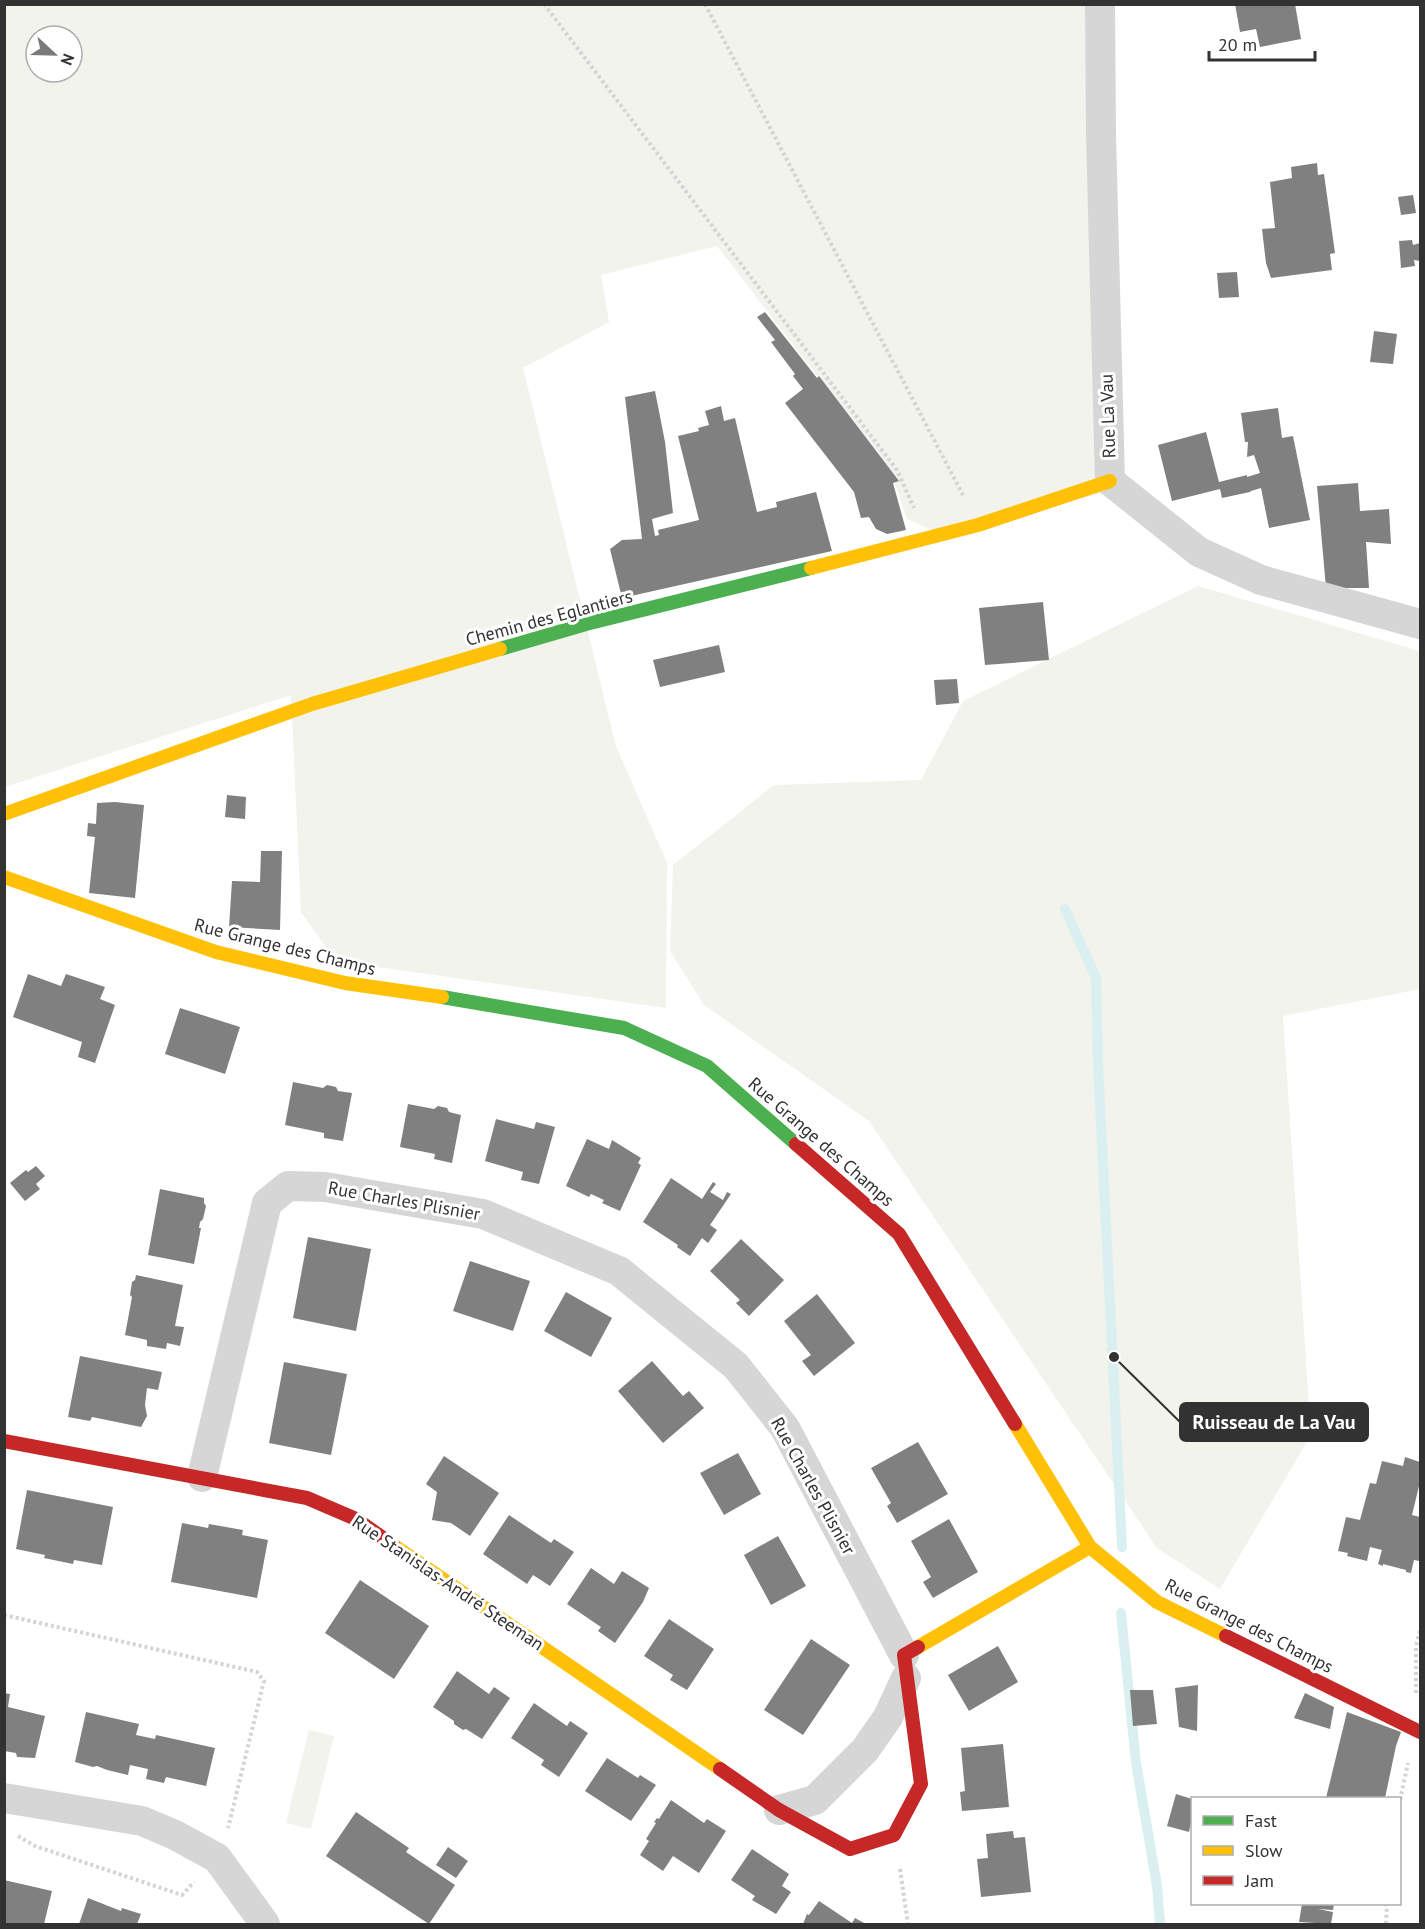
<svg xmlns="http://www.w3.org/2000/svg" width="1425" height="1929" viewBox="0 0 1425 1929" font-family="'PT Sans',sans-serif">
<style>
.green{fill:#f2f3ec;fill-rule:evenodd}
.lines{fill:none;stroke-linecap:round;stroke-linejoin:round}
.stream{stroke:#d9eff0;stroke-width:10}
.building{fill:#808080}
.path{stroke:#d4d4d4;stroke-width:4;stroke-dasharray:3 3;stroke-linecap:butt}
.street{stroke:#d6d6d6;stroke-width:30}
.fast{stroke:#4caf50;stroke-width:14}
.slow{stroke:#ffc107;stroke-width:14}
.jam{stroke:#c62828;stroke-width:14}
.labels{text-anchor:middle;stroke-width:6;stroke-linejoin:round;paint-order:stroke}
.street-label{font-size:18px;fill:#323232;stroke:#fff}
.leader{fill:none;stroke:#323232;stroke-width:2}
.callout-dot{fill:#323232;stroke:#fff;stroke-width:2}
.callout{fill:#323232;stroke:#323232;stroke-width:2}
.callout-label{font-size:20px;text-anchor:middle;font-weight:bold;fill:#fff}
</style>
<rect width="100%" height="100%" fill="#fff"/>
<g class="green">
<path d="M5,5h1107l-4,487 -173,39 -28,-12 -16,-47 -174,-226 -116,29 8,47 -86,46 93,378 51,117 -1,145 -330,-47 -35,-49 -10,-217 -286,92zM36,36h36v36h-36z"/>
<path d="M1198,586l222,65v338l-137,27 28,419 -91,154 -63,-41 -288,-427 -165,-116 -34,-54 3,-86 101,-80 147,-5 42,-79z"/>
<path d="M309,1730l25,6 -23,93 -25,-6z"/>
</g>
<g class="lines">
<g class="stream">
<path d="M1065,909l31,69 2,86 24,483"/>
<path d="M1121,1613l15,150 21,123 3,38"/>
</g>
</g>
<g class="building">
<path d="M1235,4h60l6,35 -41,8 -4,-18 -16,3z"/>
<path d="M1317,163l1,12 6,-1 11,79 -5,1 2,16 -61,8 -5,-15 -4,-34 13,-1 -5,-46 22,-4 -1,-11z"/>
<path d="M1413,195l3,18 -15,2 -3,-18z"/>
<path d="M1412,240l1,5 7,-2v18l-6,-1 1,6 -14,2 -2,-27z"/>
<path d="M1237,272l2,25 -20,1 -2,-25z"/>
<path d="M765,312l52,66 2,-2 80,105 -6,2 13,47 -19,4 -11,-5 -7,-12 -8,1 -7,-26 -69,-89 18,-14 -10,-13 2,-2 -24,-32 4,-2 -18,-23z"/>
<path d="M1374,331l23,3 -4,30 -23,-2z"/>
<path d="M655,391l10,51 8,71 -21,6 3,17 4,-1 -1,-5 41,-10 -21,-84 21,-5 -1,-3 11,-3 -4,-14 16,-5 3,15 11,-3 22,94 20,-5 -1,-5 40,-10 16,59 -210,47 -12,-49 12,-9 20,-1 -17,-142z"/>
<path d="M1278,408l4,30 11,-2 17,84 -41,8 -8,-40 -10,3 -1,1 -28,6 -2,-9 -48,12 -14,-56 48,-13 13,50 28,-7v2l13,-4 -6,-18 -7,2 1,-15h-3l-4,-29z"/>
<path d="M1358,483l2,28 29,-2 2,35 -25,-2 3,46h-43l-9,-102z"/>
<path d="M1043,602l6,58 -64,5 -6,-57z"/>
<path d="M719,645l6,27 -65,15 -7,-27z"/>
<path d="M957,679l2,24 -23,2 -2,-25z"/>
<path d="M227,795l19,2 -1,22 -20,-2z"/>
<path d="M115,802l29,3 -9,93 -46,-5 6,-56 -8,-1 1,-13 8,1 1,-21z"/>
<path d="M261,851h21l-2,79 -51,-3 3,-46 28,1z"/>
<path d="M28,974l33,12 5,-12 39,13 -5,12 15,6 -20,58 -17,-6 4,-15 -69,-25z"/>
<path d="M180,1008l60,19 -15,47 -60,-20z"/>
<path d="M293,1082l30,6 4,-3 9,2 2,4 14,2 -9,48 -19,-3v-5l-39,-8z"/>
<path d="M408,1104l26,5 4,-3 9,2 2,4 12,3 -9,48 -18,-4 1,-5 -35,-7z"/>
<path d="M496,1119l38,10 2,-7 19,5 -16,57 -18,-4 2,-8 -38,-11z"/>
<path d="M587,1139l22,10 3,-9 29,18 -3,5 3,2 -21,46 -18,-8 2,-3 -13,-6 -2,3 -23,-11z"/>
<path d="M36,1166l9,10 -9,8 4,5 -15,12 -15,-18 16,-13 2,2z"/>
<path d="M671,1178l31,21 11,-17 3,2 -6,8 13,8 4,-8 4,2 -21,31 7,5 -9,13 -6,-5 -12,18 -13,-9 1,-2 -35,-23z"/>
<path d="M160,1189l44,9v5l2,3 -3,13 -3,3 -1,6h2l-7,36 -46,-9z"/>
<path d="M308,1237l63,12 -15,82 -63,-13z"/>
<path d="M741,1239l43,41 -35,36 -13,-13 4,-3 -30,-29z"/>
<path d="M470,1261l60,20 -17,50 -60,-20z"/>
<path d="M136,1275l47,10 -8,41 9,1 -4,19 -13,-3 -1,6 -19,-3v-6l-22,-5 7,-38 -2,-2 2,-13 3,-2z"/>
<path d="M566,1292l46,26 -21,39 -47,-26z"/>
<path d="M817,1294l38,49 -41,33 -12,-15 9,-6 -27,-34z"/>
<path d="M80,1356l82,16 -4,18 -11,-2 -2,17 2,11 -6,11 -49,-10 -2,4 -22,-4z"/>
<path d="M652,1361l31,35 6,-5 15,17 -41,35 -45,-52z"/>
<path d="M284,1362l63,12 -16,81 -62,-12z"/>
<path d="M918,1442l30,52 -51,29 -10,-17 4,-3 -20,-35z"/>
<path d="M738,1453l23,41 -37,21 -24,-42z"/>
<path d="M444,1456l55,37 -29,43 -19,-13 -19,-3 5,-28 -11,-8z"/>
<path d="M1405,1457l15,5v20l-8,33 8,2v38l-1,6 -5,-1 -3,13 -5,-1v-2l-23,-6v2l-5,-2 4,-14 -12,-3 -3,14 -20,-5 1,-3 -10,-2 8,-34 14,3 10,-37 6,1 6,-23 21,5z"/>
<path d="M27,1490l86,17 -11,58 -28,-5 -1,4 -29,-6 1,-3 -29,-6z"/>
<path d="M509,1515l42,28 3,-4 20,13 -24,34 -17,-11 -6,9 -44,-30z"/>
<path d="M949,1519l29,53 -45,26 -10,-16 8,-5 -20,-36z"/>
<path d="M182,1523l26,5 1,-4 34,6 -1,5 26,5 -11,58 -86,-16z"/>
<path d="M778,1536l28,50 -35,19 -27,-50z"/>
<path d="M591,1568l23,16 8,-13 27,17 -6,14 -28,41 -17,-12 3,-4 -34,-23z"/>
<path d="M360,1580l69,46 -35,53 -69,-46z"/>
<path d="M669,1619l45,30 -27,41 -17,-10 3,-5 -29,-19z"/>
<path d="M811,1639l39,26 -47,70 -39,-25z"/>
<path d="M998,1646l20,36 -49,29 -21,-36z"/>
<path d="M457,1671l32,23 5,-7 16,11 -28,41 -16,-10 -3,1 -9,-6v-3l-21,-14z"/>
<path d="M1198,1685l-1,46 -18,-4 -4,-39z"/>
<path d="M1130,1690h23l4,34 -24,2z"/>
<path d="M4,1693l6,1 -2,13 37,9 -10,42 -18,-1 -1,-4 -12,-2z"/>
<path d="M1305,1693l29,14 -4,22 -36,-11z"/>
<path d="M534,1703l33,23 3,-5 18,12 -29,44 -18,-12 3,-5 -33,-22z"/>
<path d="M86,1712l53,12 -3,11 19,4 1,-4 59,13 -9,38 -40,-9 -2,6 -18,-4 2,-10 -18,-4 -2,10 -21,-5 -10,-4 -4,1 -18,-5z"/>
<path d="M1347,1712l54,20 -5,14 -11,52h-59z"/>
<path d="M1003,1744l6,63 -47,4 -2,-19 5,-1 -4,-43z"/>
<path d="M607,1758l31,20 2,-3 16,10 -25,36 -46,-30z"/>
<path d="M1176,1794l16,5v18l-3,15 -22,-6z"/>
<path d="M671,1800l33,23 3,-4 19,12 -27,42 -26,-17 -10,15 -23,-16 9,-14 -3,-2 10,-16 -2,-1 3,-4 2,1z"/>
<path d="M356,1812l53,36 -3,4 49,33 -26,39 -103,-68z"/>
<path d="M1013,1831l1,7 11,-1 6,55 -50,5 -4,-38 11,-1 -2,-24z"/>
<path d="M448,1847l20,14 -12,17 -20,-13z"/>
<path d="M752,1849l37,25 -7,12 9,6 -15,22 -24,-14 3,-4 -24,-16z"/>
<path d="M4,1880l48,11 -8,33h-40z"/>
<path d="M88,1898l33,13 1,-3 19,6 -4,10h-58z"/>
<path d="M819,1901l33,22 3,-5 11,6h-63l4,-10 2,1z"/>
<path d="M1302,1904h32l-1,6 -15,-1 15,3 -2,12 -32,-2z"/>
</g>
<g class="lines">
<g class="path">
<path d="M544,4l353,466 17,38"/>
<path d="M705,4l258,491"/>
<path d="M4,1615l253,57 7,9 -36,147"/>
<path d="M1416,1693v-47l4,-15"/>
<path d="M1400,1800l8,-37"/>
<path d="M18,1836l17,10 147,49 12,-13"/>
<path d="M900,1869l8,55"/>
<path d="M1385,1904l2,1 -1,19"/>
</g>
<g class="street">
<path d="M1100,4l1,130 9,347 89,71 62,28 159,44"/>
<path d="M202,1477l65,-274 21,-17 37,1 158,27 136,57 117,95 49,62 119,227"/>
<path d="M4,1798l138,23 33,14 42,23 48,66"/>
<path d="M779,1810l36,-10 50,-50 23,-33 18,-39"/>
</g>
<g class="fast">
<path d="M500,649l86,-25 225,-56"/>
<path d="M442,997l182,31 83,38 89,78"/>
</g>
<g class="slow">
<path d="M811,568l167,-43 132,-44"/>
<path d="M4,814l308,-110 188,-55"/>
<path d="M4,877l212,75 129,31 97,14"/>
<path d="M1015,1424l75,123 67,55 69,34"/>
<path d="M393,1545l327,224"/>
<path d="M918,1647l172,-100"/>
</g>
<g class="jam">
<path d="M796,1144l103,90 116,190"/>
<path d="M4,1441l303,57 49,21 37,26"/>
<path d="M1226,1636l194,96"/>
<path d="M720,1769l59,41 71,39 44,-14 27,-51 -17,-129 14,-8"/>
</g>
</g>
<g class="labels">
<g class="street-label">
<text transform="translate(1108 416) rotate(-92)" y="6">Rue La Vau</text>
<text transform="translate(549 618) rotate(-15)" y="6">Chemin des Eglantiers</text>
<text transform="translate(285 947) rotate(14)" y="6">Rue Grange des Champs</text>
<text transform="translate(821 1142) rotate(41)" y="6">Rue Grange des Champs</text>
<text transform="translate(404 1201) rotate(10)" y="6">Rue Charles Plisnier</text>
<text transform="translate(813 1486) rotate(61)" y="6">Rue Charles Plisnier</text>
<text transform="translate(448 1583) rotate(34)" y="6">Rue Stanislas-André Steeman</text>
<text transform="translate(1249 1626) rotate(27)" y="6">Rue Grange des Champs</text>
</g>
</g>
<path class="leader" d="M1114 1357L1180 1422"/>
<circle class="callout-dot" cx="1114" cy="1357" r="6"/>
<rect class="callout" x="1180" y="1403" width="188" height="38" rx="6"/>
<g class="callout-label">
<text x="1274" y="1429">Ruisseau de La Vau</text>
</g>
<rect width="1425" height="1929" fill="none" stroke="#323232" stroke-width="12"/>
<rect x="1191" y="1797" width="210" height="108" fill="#ffffff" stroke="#adadad" stroke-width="1.5"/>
<rect x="1203" y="1816" width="30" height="9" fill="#4caf50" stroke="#adadad" stroke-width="1.5"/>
<text x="1245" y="1827" font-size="18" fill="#323232">Fast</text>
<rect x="1203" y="1846" width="30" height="9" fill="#ffc107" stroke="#adadad" stroke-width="1.5"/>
<text x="1245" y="1857" font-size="18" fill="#323232">Slow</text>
<rect x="1203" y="1876" width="30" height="9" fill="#c62828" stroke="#adadad" stroke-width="1.5"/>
<text x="1245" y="1887" font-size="18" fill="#323232">Jam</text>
<g transform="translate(54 54) rotate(112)"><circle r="28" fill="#ffffff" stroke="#adadad" stroke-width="1.5"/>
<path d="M0-4.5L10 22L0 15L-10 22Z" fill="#7a7a7a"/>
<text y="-9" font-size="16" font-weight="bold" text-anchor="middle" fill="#323232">N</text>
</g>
<path d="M1209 51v9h106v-9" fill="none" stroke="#323232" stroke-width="3"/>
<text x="1218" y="51" font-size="18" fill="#323232" stroke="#ffffff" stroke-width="4.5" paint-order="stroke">20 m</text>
</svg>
